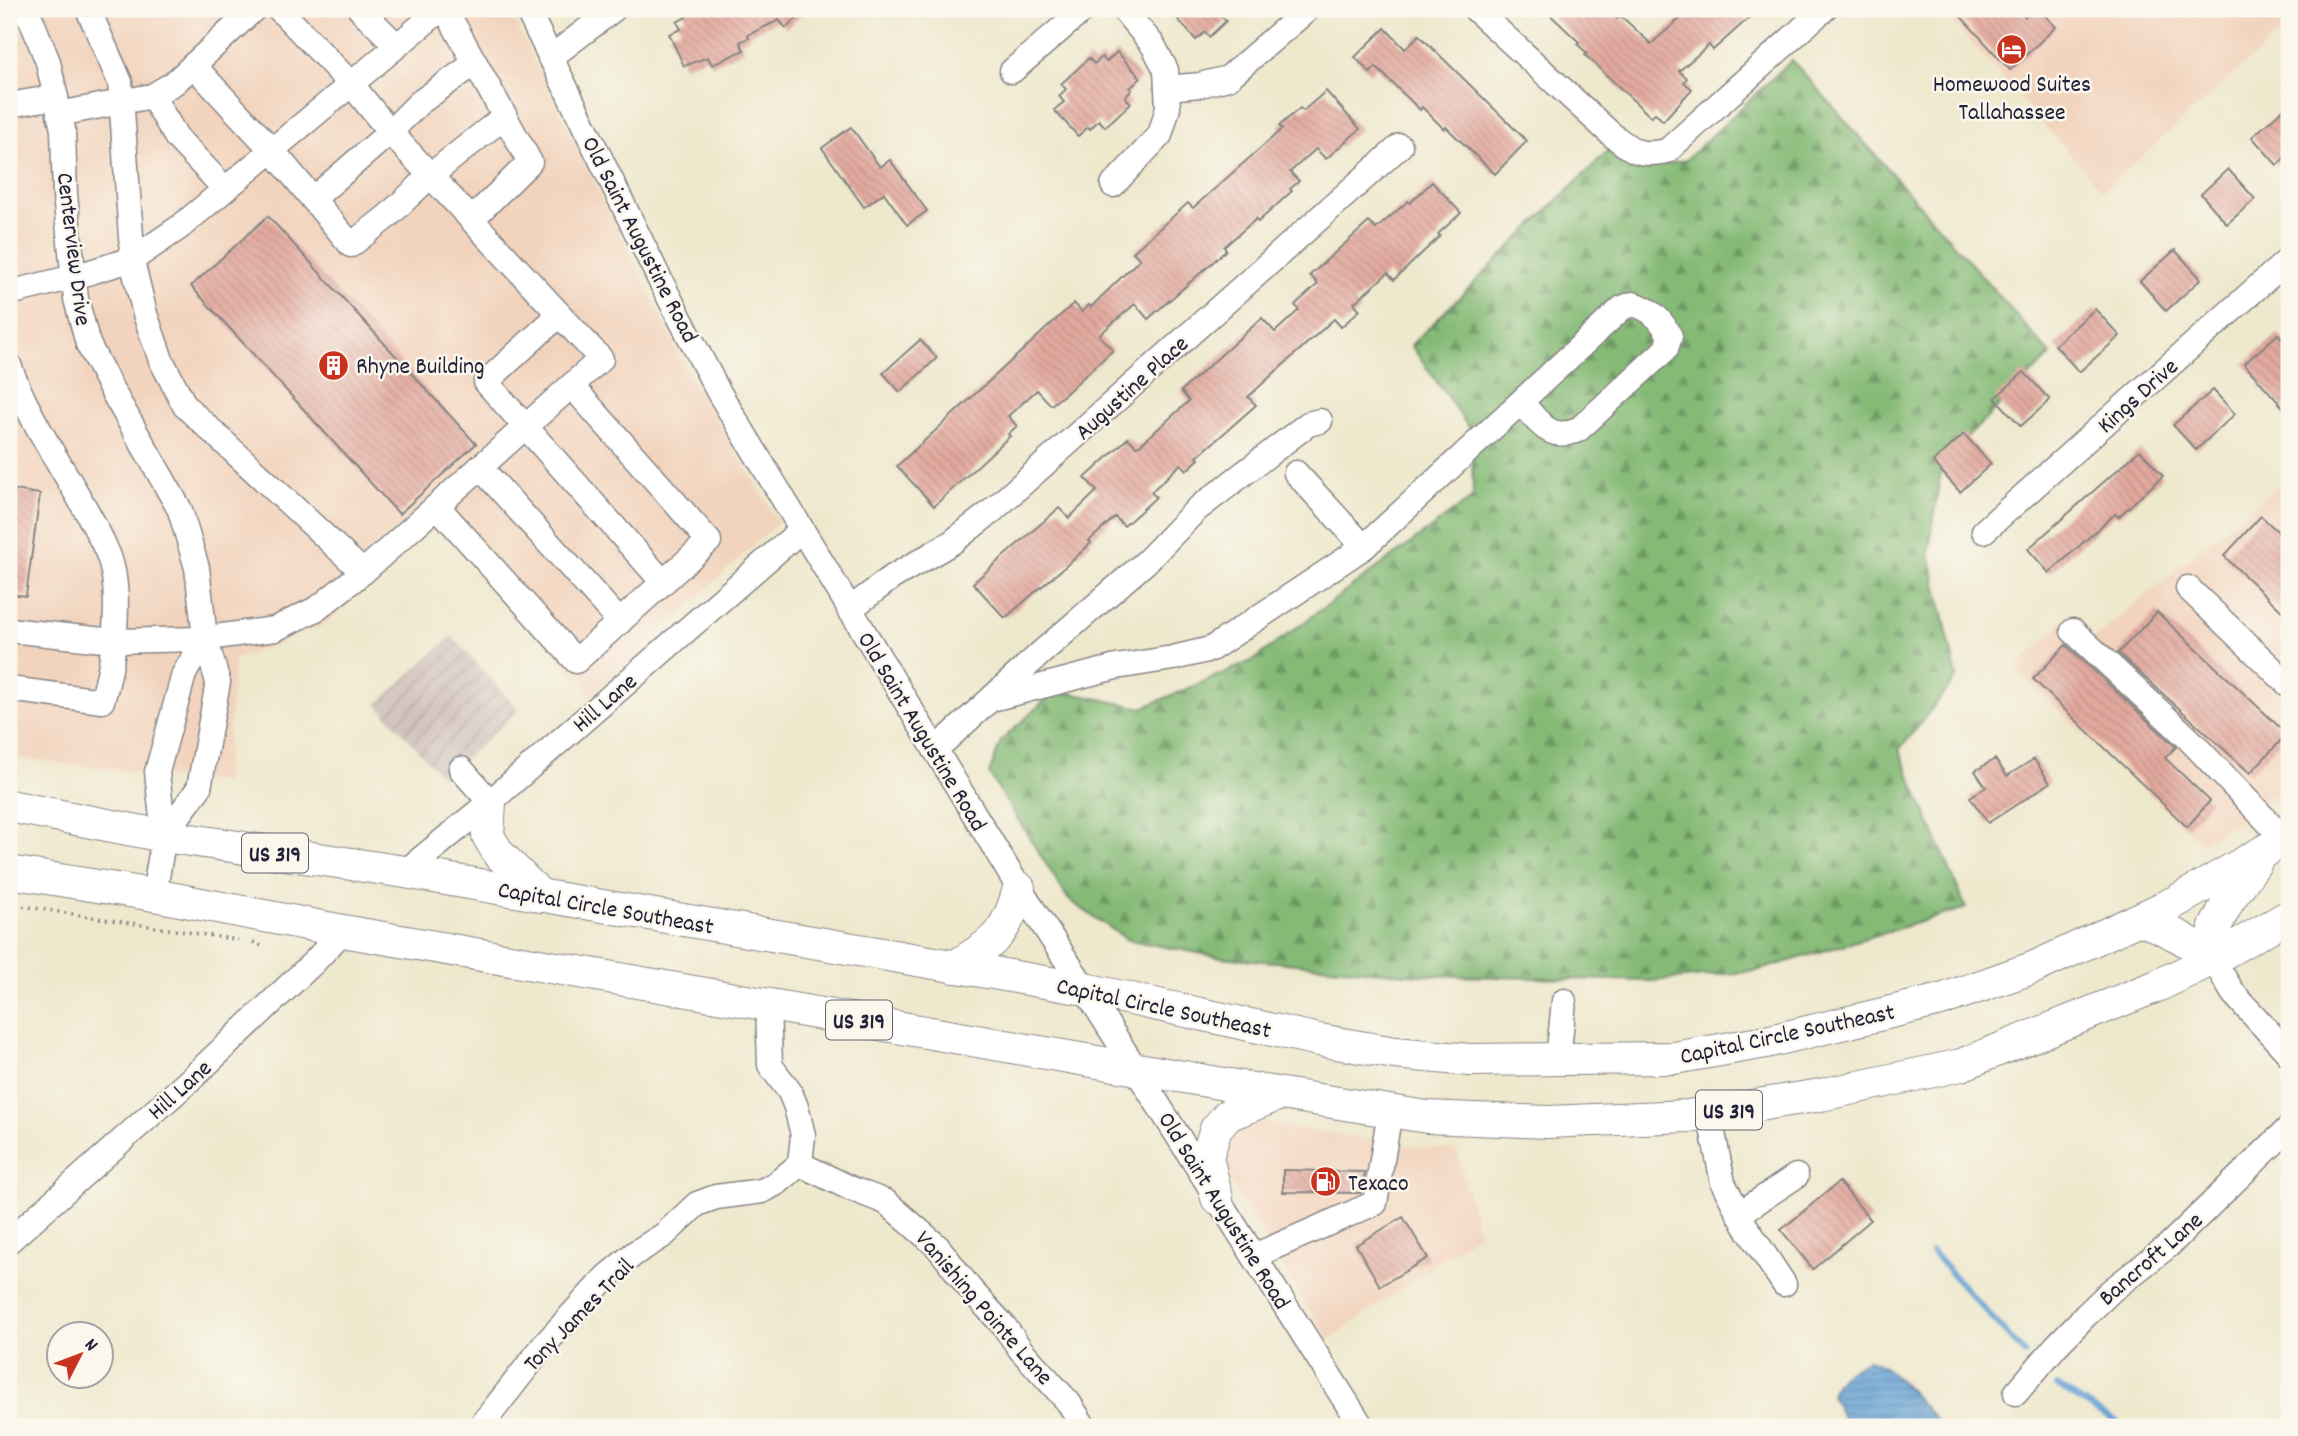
<svg xmlns="http://www.w3.org/2000/svg" width="2298" height="1436" viewBox="0 0 2298 1436" font-family="Dekko,sans-serif">
<style>
.built{fill:#f2d4be}
.industrial{fill:url(#industrial-furrows)}
.forest{fill:url(#forest-firs);stroke:#536e58;stroke-width:2}
.water{fill:url(#water-rules);stroke:#426087;stroke-width:2}
.lines{fill:none;stroke-linecap:round;stroke-linejoin:round}
.stream{stroke:#619fd3;stroke-width:6}
.building{fill:url(#building-back-hatch)}
.minor-casing{stroke:#888584;stroke-width:27}
.major-casing{stroke:#888584;stroke-width:34}
.path{stroke:#888584;stroke-width:3.5;stroke-dasharray:2 5;stroke-linecap:butt}
.minor{stroke:#fff;stroke-width:24}
.major{stroke:#fff;stroke-width:32}
.labels{text-anchor:middle;stroke-width:5;stroke-linejoin:round;paint-order:stroke}
.shield{fill:#fbf7ec;stroke:#636270;stroke-width:2}
.shield-label{font-size:23px;font-weight:bold;fill:#22223b}
.poi-label{font-size:24px;fill:#22223b;stroke:#fbf7ec;text-anchor:start}
.street-label{font-size:24px;fill:#22223b;stroke:#fbf7ec}
</style>
<defs>
<pattern id="industrial-furrows" width="10" height="10" patternUnits="userSpaceOnUse" patternTransform="scale(1.75)"><rect width="10" height="10" fill="#cfc0ba"/><path d="M-1 1l2-2M0 10L10 0M9 11l2-2" fill="none" stroke="#b1a5a1"/></pattern>
<pattern id="forest-firs" width="22" height="20" patternUnits="userSpaceOnUse" patternTransform="scale(1.75)"><rect width="22" height="20" fill="#84ba76"/><path d="M5 1l3.5 6h-7zM16 11l3.5 6h-7z" fill="#6c9762"/></pattern>
<pattern id="water-rules" width="6" height="5" patternUnits="userSpaceOnUse" patternTransform="scale(1.75)"><rect width="6" height="5" fill="#619fd3"/><path d="M0 2.5h6" fill="none" stroke="#5081ac"/></pattern>
<pattern id="building-back-hatch" width="6" height="6" patternUnits="userSpaceOnUse" patternTransform="scale(1.75)"><rect width="6" height="6" fill="#e2a99e"/><path d="M-1 5l2 2M0 0l6 6M5-1l2 2" fill="none" stroke="#c29189"/></pattern>
</defs>
<rect width="100%" height="100%" fill="#fbf7ec"/>
<filter id="ink" filterUnits="userSpaceOnUse"><feTurbulence type="fractalNoise" baseFrequency=".0143" numOctaves="2"/><feDisplacementMap in="SourceGraphic" scale="14" xChannelSelector="R" yChannelSelector="G"/><feConvolveMatrix kernelMatrix="1 2 1 2 8 2 1 2 1" color-interpolation-filters="sRGB"/></filter>
<filter id="wash" filterUnits="userSpaceOnUse"><feTurbulence type="fractalNoise" baseFrequency=".00686" numOctaves="4" result="noise"/><feDisplacementMap in="SourceGraphic" scale="28" xChannelSelector="R" yChannelSelector="G"/><feGaussianBlur stdDeviation="1.57" result="paint"/><feColorMatrix in="noise" values="0 0 0 0 0 0 0 0 0 0 0 0 0 0 0 0 0 1.4 0 .05"/><feComposite in="paint" operator="in"/></filter>
<g filter="url(#wash)">
<rect width="100%" height="100%" fill="#eee8cd"/>
<g class="built">
<path d="M9,9h500l183,371 87,142 -186,173 -155,-173 -114,103 -90,35 -9,123 -216,-26z"/>
<path d="M1941,9h348v16l-186,166z"/>
<path d="M2289,476v311l-87,57 -188,-175 56,-53 23,23z"/>
<path d="M1256,1121l158,26 43,3 22,83 -150,107 -102,-162 -10,-29 17,-24z"/>
</g>
<path class="industrial" d="M452,636l67,74 -76,68 -66,-74z"/>
<path class="forest" d="M1792,60l259,295 -109,107 -13,90 28,125 -58,73 67,158 -210,63 -105,10 -234,-6 -197,-18 -92,-17 -59,-40 -80,-126 12,-33 55,-51 86,18 110,-47 221,-164 -1,-65 -61,-87 202,-199 40,21 33,-7z"/>
<path class="water" d="M1868,1360c28,8 54,46 74,67h-95l-16,-32c6,-21 18,-25 37,-35z"/>
<g class="lines">
<g class="stream">
<path d="M1932,1252l93,102"/>
<path d="M2057,1386l67,41"/>
</g>
</g>
<g id="blocks">
<g class="building">
<path d="M682,9h126l-22,19 -7,-8 -31,15 1,3 -9,4 4,8 -32,15 -4,-8 -24,9 -15,-32 12,-5 -4,-7 9,-5z"/>
<path d="M1169,9h46l11,12 -17,16 -4,-5 -9,8z"/>
<path d="M1544,9h62l11,10 4,-3 30,28 40,-35h68l-46,41 -4,-5 -30,26 8,7 -3,4 8,7 -29,32 -8,-8 -4,4 -66,-62 2,-2 -10,-9 2,-2z"/>
<path d="M1954,9h63l8,8 9,-8h5l17,18 -46,43z"/>
<path d="M1385,28l20,21 14,-14 108,106 -32,33 -49,-47 -2,2 -22,-22 -2,3 -44,-43 -6,6 -15,-16z"/>
<path d="M1117,52l24,26 -11,10 2,2 -7,7 6,6 -26,24 -6,-7 -9,9 -2,-2 -10,9 -24,-26 10,-8 -5,-6 7,-7 -5,-5 28,-26 5,6 8,-7 4,5z"/>
<path d="M1326,91l34,38 -34,30 -10,-10 -26,23 9,9 -9,8 2,2 -34,31 -2,-3 -32,28 2,3 -14,13 -64,56 -13,-15 -36,31 14,15 -48,44 -14,11 -14,-15 -29,26 9,10 -9,8 2,2 -76,70 -37,-40 177,-163 8,9 7,-7 2,2 49,-48 -7,-7 55,-49 5,5 89,-79 -3,-3 21,-18 3,3z"/>
<path d="M2289,104v50l-12,11 -25,-28z"/>
<path d="M851,127l29,40 10,-7 37,51 -20,14 -23,-32 -20,14 -42,-59z"/>
<path d="M2228,169l27,30 -28,25 -26,-30z"/>
<path d="M1432,182l29,31 -23,21 2,2 -46,44 -6,-7 -34,30 6,7 -19,17 -7,-8 -62,56 -24,22 8,8 -59,52 2,2 -12,11 -6,-6 -30,28 5,5 -15,14 -17,15 -9,-9 -26,24 2,2 -17,16 -69,59 -32,-35 86,-75 10,10 28,-27 -12,-13 25,-23 18,-17 8,8 4,-1 49,-44 -8,-10 81,-73 13,14 24,-22 -4,-5 23,-21 -8,-9 59,-53 7,7 32,-28 2,2z"/>
<path d="M268,216l208,228 -77,70 -208,-228z"/>
<path d="M2175,250l26,29 -35,32 -26,-30z"/>
<path d="M2095,309l25,27 -41,36 -24,-27z"/>
<path d="M2278,334l11,12v68l-45,-50z"/>
<path d="M920,340l17,18 -37,34 -17,-19z"/>
<path d="M2024,372l26,28 -29,26 -26,-28z"/>
<path d="M2213,390l22,24 -39,36 -23,-25z"/>
<path d="M1964,434l27,30 -31,28 -27,-30z"/>
<path d="M2140,450l23,26 -45,41 -3,-3 -66,59 -21,-24z"/>
<path d="M9,489l31,5 -14,102 -17,-2z"/>
<path d="M2261,516l28,26v76l-65,-62z"/>
<path d="M2157,612l130,122 -37,39 -132,-120z"/>
<path d="M2066,645l110,102 -11,11 45,43 -23,26 -154,-148z"/>
<path d="M1995,759l12,17 27,-17 16,24 -62,40 -18,-26 16,-10 -11,-16z"/>
<path d="M1283,1170l82,2 -4,21 -78,-1z"/>
<path d="M1839,1182l32,38 -58,49 -32,-39z"/>
<path d="M1403,1217l25,41 -48,28 -24,-41z"/>
</g>
</g>
</g>
<g filter="url(#ink)">
<use href="#blocks" fill-opacity="0" stroke="#888584" stroke-width="2"/>
<g class="lines">
<defs>
<g id="minor">
<path d="M23,9l8,10 17,43 15,68 2,65 11,104 12,45 25,48 67,118 17,58 8,70 13,44 -19,106 -35,48"/>
<path d="M88,9l32,73 13,183 12,49 16,46 24,46 178,166"/>
<path d="M360,9l37,37"/>
<path d="M445,9l85,153 -58,57"/>
<path d="M527,9l133,271 58,111 301,497 66,101 277,438"/>
<path d="M1475,9l136,125c22,17 27,23 56,17l157,-142"/>
<path d="M550,58l64,-49"/>
<path d="M193,65l79,85 79,95 38,-30 42,-40 74,-59"/>
<path d="M1012,71l72,-62"/>
<path d="M1167,88l33,-3 28,-7 80,-69"/>
<path d="M152,96l25,42 48,51"/>
<path d="M9,105l47,-8"/>
<path d="M59,114l93,-18 22,-13 80,-74"/>
<path d="M1113,185l47,-50 8,-27 -2,-38 -13,-25 -30,-36"/>
<path d="M313,199l77,-67 29,-29 56,-40"/>
<path d="M9,293l65,-16 59,-18 47,-32 261,-218"/>
<path d="M559,315l-73,67 177,200"/>
<path d="M9,365c24,67 71,124 99,189 15,37 6,110 -6,147l-93,-12"/>
<path d="M480,467l140,155"/>
<path d="M1296,473l68,74"/>
<path d="M437,506l139,155 133,-120 -137,-155"/>
<path d="M1984,531l305,-272"/>
<path d="M2188,588l101,97"/>
<path d="M849,610l42,-32 60,-35 41,-32 408,-365"/>
<path d="M9,630l104,11 87,-2 75,-10 43,-21 45,-36 238,-213 -211,-227 -38,-47 -73,-76"/>
<path d="M2073,631l115,107 97,102"/>
<path d="M992,699l124,-32 57,-9 38,-9 153,-102 258,-239 11,-4c18,5 28,15 37,32l-4,13 -88,81c-29,12 -39,-8 -57,-28"/>
<path d="M935,750l107,-98 105,-91 49,-51 112,-86 12,-3"/>
<path d="M461,769l29,33"/>
<path d="M405,872l85,-70 311,-272"/>
<path d="M154,895l10,-59 -7,-64 27,-98 21,-36"/>
<path d="M2213,959l20,34 56,61"/>
<path d="M768,1004l2,61 20,27 6,15 7,28 -3,29"/>
<path d="M1558,1060l6,-59"/>
<path d="M1709,1113l14,70 22,42 39,59"/>
<path d="M800,1164l52,25 34,13 52,45 32,42 34,37 17,24 48,53 15,24"/>
<path d="M1739,1214l57,-38"/>
<path d="M9,1241l183,-163 122,-116 29,-31"/>
<path d="M1254,1256l121,-53 15,-92"/>
<path d="M2016,1393l40,-47 30,-31 26,-25 56,-44 121,-118"/>
<path d="M480,1427l65,-83 61,-67 29,-24 29,-18 33,-31 19,-7 46,-6 15,-8 23,-19"/>
</g>
<g id="major">
<path d="M490,802l-2,34 11,18 42,42"/>
<path d="M9,806l155,30 241,36 680,117 234,51 76,13 75,7 204,-2 92,-16 175,-42 94,-33 104,-48 38,-18 112,-64"/>
<path d="M9,872l145,23 189,36 939,163 145,23 121,5 140,-6 133,-21 140,-30 196,-79 56,-27 76,-43"/>
<path d="M2139,919c28,10 50,21 74,40"/>
<path d="M2213,959l2,-32 14,-27 27,-38"/>
<path d="M954,967c40,-25 53,-32 65,-79"/>
<path d="M1217,1198l-10,-41 9,-28 12,-14 52,-21"/>
</g>
</defs>
<use href="#minor" class="minor-casing"/>
<use href="#major" class="major-casing"/>
<g class="path">
<path d="M9,904l229,36"/>
<path d="M253,942l11,5"/>
</g>
<use href="#minor" class="minor"/>
<use href="#major" class="major"/>
</g>
</g>
<defs>
<symbol id="hotel-disc" viewBox="-11 -11 22 22"><circle r="9.5" fill="#c8321e" stroke="#fbf7ec"/><path d="M-6-4.5h1.5V1H6V5H4.5V3h-9V5H-6ZM-4 0a1.8 1.8 0 1 1 3.6 0ZM.5 0V-2.5h3Q6-2.5 6 0Z" fill="#fff"/></symbol>
<symbol id="building-disc" viewBox="-11 -11 22 22"><circle r="9.5" fill="#c8321e" stroke="#fbf7ec"/><path d="M-4-6H4V6H1V3H-1V6H-4ZM-2.5-4.3h1.7v1.8h-1.7ZM.8-4.3h1.7v1.8H.8ZM-2.5-1h1.7V.8h-1.7ZM.8-1h1.7V.8H.8Z" fill="#fff"/></symbol>
<symbol id="fuel-disc" viewBox="-11 -11 22 22"><circle r="9.5" fill="#c8321e" stroke="#fbf7ec"/><path d="M-5.5-6h7V0h2V4h1.3V-2.5L3-4.5l.8-.8L6-3V5H2.5V1h-1V6h-7ZM-4.2-4.7v3.2H.2V-4.7Z" fill="#fff"/></symbol>
</defs>
<g fill-rule="evenodd">
<use href="#hotel-disc" x="1994" y="32" width="35" height="35"/>
<use href="#building-disc" x="316" y="348" width="35" height="35"/>
<use href="#fuel-disc" x="1308" y="1164" width="35" height="35"/>
</g>
<g class="labels">
<g class="shield">
<rect x="242" y="833.5" width="66" height="39" rx="5"/>
<rect x="826" y="1000.5" width="66" height="39" rx="5"/>
<rect x="1696" y="1090.5" width="66" height="39" rx="5"/>
</g>
<g class="shield-label">
<text x="275" y="861">US 319</text>
<text x="859" y="1028">US 319</text>
<text x="1729" y="1118">US 319</text>
</g>
<g class="poi-label">
<text x="2012" y="91" text-anchor="middle">Homewood Suites<tspan x="2012" dy="28">Tallahassee</tspan></text>
<text x="356" y="373">Rhyne Building</text>
<text x="1348" y="1190">Texaco</text>
</g>
<g class="street-label">
<text transform="translate(641 239) rotate(63)" y="8">Old Saint Augustine Road</text>
<text transform="translate(75 249) rotate(83)" y="8">Centerview Drive</text>
<text transform="translate(1131 387) rotate(-42)" y="8">Augustine Place</text>
<text transform="translate(2137 395) rotate(-42)" y="8">Kings Drive</text>
<text transform="translate(604 702) rotate(-41)" y="8">Hill Lane</text>
<text transform="translate(923 731) rotate(59)" y="8">Old Saint Augustine Road</text>
<text transform="translate(606 907) rotate(10)" y="8">Capital Circle Southeast</text>
<text transform="translate(1164 1007) rotate(12)" y="8">Capital Circle Southeast</text>
<text transform="translate(1787 1033) rotate(-12)" y="8">Capital Circle Southeast</text>
<text transform="translate(179 1089) rotate(-42)" y="8">Hill Lane</text>
<text transform="translate(1225 1210) rotate(58)" y="8">Old Saint Augustine Road</text>
<text transform="translate(2150 1258) rotate(-41)" y="8">Bancroft Lane</text>
<text transform="translate(985 1307) rotate(49)" y="8">Vanishing Pointe Lane</text>
<text transform="translate(578 1314) rotate(-46)" y="8">Tony James Trail</text>
</g>
</g>
<rect width="2298" height="1436" fill="none" stroke="#fbf7ec" stroke-width="35"/>
<g transform="translate(80 1355) rotate(48)"><circle r="33" fill="#fbf7ec" stroke="#a4a2a5" stroke-width="2"/>
<path d="M0-5L12 26L0 18L-12 26Z" fill="#c8321e"/>
<text y="-10" font-size="19" font-weight="bold" text-anchor="middle" fill="#22223b">N</text>
</g>
</svg>
